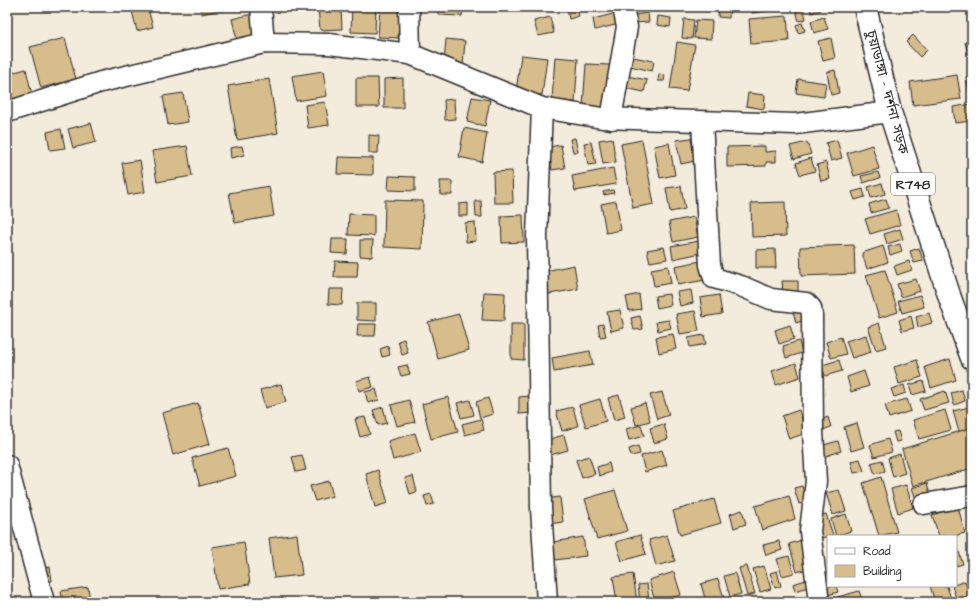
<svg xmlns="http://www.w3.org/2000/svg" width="979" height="609" viewBox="0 0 979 609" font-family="'Architects Daughter','Noto Sans Bengali',sans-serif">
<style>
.building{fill:#d7bc8c;stroke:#2b2b2b}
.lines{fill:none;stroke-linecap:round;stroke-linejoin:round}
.street-casing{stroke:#2b2b2b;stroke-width:23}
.primary-casing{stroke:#2b2b2b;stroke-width:25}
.street{stroke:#fff;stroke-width:20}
.primary{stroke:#fff;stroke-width:22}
.labels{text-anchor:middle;stroke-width:3;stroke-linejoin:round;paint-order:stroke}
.shield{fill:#fff;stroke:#6b6b6b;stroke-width:1}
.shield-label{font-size:13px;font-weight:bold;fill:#2b2b2b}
.street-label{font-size:14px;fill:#2b2b2b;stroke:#fff}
</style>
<rect width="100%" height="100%" fill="#f3ebdc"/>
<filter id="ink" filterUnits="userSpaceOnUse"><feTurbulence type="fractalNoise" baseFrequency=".025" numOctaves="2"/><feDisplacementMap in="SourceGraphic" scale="8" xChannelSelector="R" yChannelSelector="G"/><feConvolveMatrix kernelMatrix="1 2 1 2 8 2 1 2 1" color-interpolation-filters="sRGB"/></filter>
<g filter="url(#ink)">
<g class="building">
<path d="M131,7h24l-7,2 5,18 -16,4z"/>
<path d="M200,7h14l1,4 -13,3z"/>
<path d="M220,7h11v1l-11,3z"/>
<rect x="280" y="7" width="17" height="2"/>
<path d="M318,7h23l1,22 -22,1z"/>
<path d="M352,7h24l-1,26 -24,-1z"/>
<path d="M380,7h20l-2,31 -20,-1z"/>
<path d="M438,7h25l-1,9 -24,-1z"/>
<path d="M577,7l2,9 -10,3 -2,-10z"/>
<path d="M598,7h17v2l-15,4z"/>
<rect x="671" y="7" width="31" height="2"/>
<path d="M719,7h11l-1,11 -11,-1z"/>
<path d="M752,7h36v1l-36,5z"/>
<path d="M795,7h8l3,12 -7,2z"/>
<path d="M810,7h10l1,3 -10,3z"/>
<path d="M617,13l2,11 -24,6 -2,-11z"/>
<path d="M648,13l1,9 -16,1v-8z"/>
<path d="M252,14l7,25 -21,5 -6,-25z"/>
<path d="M658,16l13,2 -1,9 -13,-2z"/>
<path d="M787,16l2,25 -38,3 -2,-25z"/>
<path d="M550,17l4,16 -16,3 -4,-15z"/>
<path d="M824,17l4,12 -14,4 -3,-12z"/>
<path d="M684,19l10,1 -2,19 -10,-1z"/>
<path d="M696,20l16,1 -1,18 -17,-1z"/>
<path d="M802,23l3,8 -7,2 -2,-8z"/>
<path d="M913,35l14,15 -7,7 -14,-15z"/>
<path d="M65,38l11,41 -35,9 -11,-41z"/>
<path d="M831,38l4,20 -12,3 -5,-20z"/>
<path d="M446,39l19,2 -2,24 -19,-2z"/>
<path d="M972,40v25l-1,1 -6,-24z"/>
<path d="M677,42l18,3 -8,46 -17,-2z"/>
<path d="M521,55l26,3 -5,37 -26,-3z"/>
<path d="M555,57l23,2 -3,43 -23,-2z"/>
<path d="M633,57l21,4 -2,10 -22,-5z"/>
<path d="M586,64l24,1 -3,42 -24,-1z"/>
<path d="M26,69l6,26 -25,6v-27z"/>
<path d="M835,70l4,23 -8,2 -4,-23z"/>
<path d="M323,71l4,25 -31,5 -4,-25z"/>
<path d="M659,74l6,1 -1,6h-6z"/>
<path d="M957,75l4,24 -48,6 -3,-23z"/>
<path d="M627,76l20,4 -3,12 -19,-4z"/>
<path d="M972,76v19l-2,1 -4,-19z"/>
<path d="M356,78h22l1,29h-23z"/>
<path d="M403,78v30h-19v-29z"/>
<path d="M269,79l9,54 -41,7 -9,-54z"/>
<path d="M798,79l28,4 -2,14 -28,-4z"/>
<path d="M183,93l5,29 -20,3 -5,-29z"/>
<path d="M748,93l17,2 -1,14 -18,-3z"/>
<path d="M472,97l18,3 -5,26 -18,-4z"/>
<path d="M454,99l1,20 -10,1 -1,-20z"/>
<path d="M325,102l4,23 -21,3 -3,-23z"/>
<path d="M972,104v17l-17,2 -2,-16z"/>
<path d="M91,123l5,19 -23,6 -5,-19z"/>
<path d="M464,128l23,5 -5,29 -23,-5z"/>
<path d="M61,129l4,19 -15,2 -3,-18z"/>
<path d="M369,135l10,1 -1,17h-9z"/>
<path d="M575,138l3,14h-5l-3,-13z"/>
<path d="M612,138l4,24 -13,2 -4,-24z"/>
<path d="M691,138l4,23 -14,3 -5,-24z"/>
<path d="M642,140l12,64 -21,4 -12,-64z"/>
<path d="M837,140l5,18 -11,3 -5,-18z"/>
<path d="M591,142l5,22 -8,1 -4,-22z"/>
<path d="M807,142l4,12 -17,5 -4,-13z"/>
<path d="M669,143l6,32 -15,3 -6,-32z"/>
<path d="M561,145l4,23 -13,2 -4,-23z"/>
<path d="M872,145l7,24 -25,7 -7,-23z"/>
<path d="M187,146l5,30 -35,6 -5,-31z"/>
<path d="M242,146l2,9 -13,3 -1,-10z"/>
<path d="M765,146v6l11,-1v11h-10v4l-39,1v-20z"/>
<path d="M338,157l35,1v17l-36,-1z"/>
<path d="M811,158l4,13 -15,4 -4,-12z"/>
<path d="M140,160l5,32 -17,3 -6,-32z"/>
<path d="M826,162l4,17 -9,2 -4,-16z"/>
<path d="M613,168l3,16 -41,7 -3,-15z"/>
<path d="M512,171l1,32h-19l-1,-31z"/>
<path d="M878,172l2,6 -17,5 -2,-7z"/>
<path d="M389,176l26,1v14l-27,-1z"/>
<path d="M440,181h12v14h-11z"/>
<path d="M882,183l3,11 -14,4 -3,-11z"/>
<path d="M269,186l5,30 -39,7 -6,-30z"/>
<path d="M681,186l4,23 -15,3 -4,-24z"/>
<path d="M863,189l2,8 -10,3 -3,-8z"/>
<path d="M613,190l1,3 -10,2 -1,-3z"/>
<path d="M886,199l3,9 -18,5 -2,-9z"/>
<path d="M385,200l38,1 -1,48 -38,-2z"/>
<path d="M475,201h6l1,16h-6z"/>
<path d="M616,201l5,29 -15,3 -5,-29z"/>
<path d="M785,202l1,34 -34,1 -1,-34z"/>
<path d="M468,203v13h-9v-12z"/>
<path d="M896,210l4,15 -30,9 -5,-15z"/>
<path d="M349,214l25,1v21l-26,-1z"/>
<path d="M523,215l1,27 -22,1 -1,-27z"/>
<path d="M694,217l4,20 -25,5 -4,-20z"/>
<path d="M475,222l1,19 -10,1 -1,-19z"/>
<path d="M900,229l3,10 -16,5 -3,-10z"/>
<path d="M332,239h16l-1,15 -16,-1z"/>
<path d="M360,240h13l-1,17 -12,-1z"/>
<path d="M699,241l2,12 -28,6 -2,-13z"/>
<path d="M900,244l2,7 -12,4 -2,-8z"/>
<path d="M854,245l1,29 -54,2 -1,-29z"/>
<path d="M883,246l5,16 -21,7 -5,-16z"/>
<path d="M664,247l3,12 -17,3 -3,-12z"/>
<path d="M919,248l4,13 -9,2 -4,-12z"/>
<path d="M775,249l1,19h-20v-18z"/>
<path d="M335,261l23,1 -1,15h-23z"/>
<path d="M701,261l4,19 -27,5 -3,-19z"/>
<path d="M909,261l3,9 -15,5 -3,-9z"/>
<path d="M574,265l4,24 -29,5 -4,-23z"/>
<path d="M668,266l3,17 -17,3 -3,-17z"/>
<path d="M885,270l13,42 -19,6 -13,-43z"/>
<path d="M916,279l4,12 -19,6 -4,-13z"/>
<path d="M782,281h16v11l-15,1z"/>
<path d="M329,289h14l-1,16 -14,-1z"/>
<path d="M691,290l2,13 -13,3 -3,-14z"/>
<path d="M484,292l21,1 -1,28 -22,-1z"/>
<path d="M639,294l2,15 -12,2 -3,-14z"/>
<path d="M669,294l2,11 -14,3 -2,-12z"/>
<path d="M719,295l3,19 -19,3 -3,-19z"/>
<path d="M920,295l4,12 -22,6 -4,-12z"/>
<path d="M357,303h19v18l-19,-1z"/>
<path d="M804,307l4,12 -12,4 -3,-12z"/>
<path d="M620,310l4,18 -13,3 -4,-19z"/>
<path d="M695,311l4,20 -19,3 -4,-20z"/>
<path d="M929,313l3,10 -14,4 -2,-10z"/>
<path d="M459,314l10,36 -31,9 -10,-37z"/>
<path d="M640,316l3,13 -9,1 -3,-12z"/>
<path d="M911,316l3,12 -12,3 -3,-11z"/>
<path d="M669,320l2,8 -13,3 -2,-9z"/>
<path d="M879,323l7,24 -10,3 -8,-23z"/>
<path d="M358,324h18l-1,12h-18z"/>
<path d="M511,324h13v36l-13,-1z"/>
<path d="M603,324l3,12 -6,1 -2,-12z"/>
<path d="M790,325l4,14 -15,5 -4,-14z"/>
<path d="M673,334l3,15 -17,4 -3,-16z"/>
<path d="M704,335l2,9 -16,3 -2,-9z"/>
<path d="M866,335l5,17 -19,6 -6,-17z"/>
<path d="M841,337l5,17 -15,4 -5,-16z"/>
<path d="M404,339l4,14 -6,2 -4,-14z"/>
<path d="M799,341l3,12 -16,5 -3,-12z"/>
<path d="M388,346l2,9 -8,2 -2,-8z"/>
<path d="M590,351l3,14 -39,7 -2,-14z"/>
<path d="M950,359l6,21 -25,8 -6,-21z"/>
<path d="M839,360l3,11 -17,5 -3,-11z"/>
<path d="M917,360l5,17 -23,7 -5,-17z"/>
<path d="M796,363l4,14 -24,8 -4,-14z"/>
<path d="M407,365l3,9 -9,2 -3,-9z"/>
<path d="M864,371l5,15 -18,6 -4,-15z"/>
<path d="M370,377l3,10 -14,4 -3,-10z"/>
<path d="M923,381l3,10 -14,4 -3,-10z"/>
<path d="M281,384l5,18 -21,6 -5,-18z"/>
<path d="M904,385l2,8 -12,4 -3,-8z"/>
<path d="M376,389l3,11 -11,3 -3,-11z"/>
<path d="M962,390l3,11 -11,4 -3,-12z"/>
<path d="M945,391l4,12 -25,7 -4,-11z"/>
<path d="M662,392l7,23 -12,4 -7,-24z"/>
<path d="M619,395l6,22 -11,3 -6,-22z"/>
<path d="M531,396l1,17 -13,1v-17z"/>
<path d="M448,397l10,35 -27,7 -9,-35z"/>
<path d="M488,398l5,16 -13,4 -4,-16z"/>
<path d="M600,399l6,22 -20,6 -7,-22z"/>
<path d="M907,399l4,12 -22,7 -4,-13z"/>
<path d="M409,400l6,22 -18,4 -6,-21z"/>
<path d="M470,400l4,15 -13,3 -4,-15z"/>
<path d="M198,403l12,41 -37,11 -11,-42z"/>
<path d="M645,403l5,18 -14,4 -5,-18z"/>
<path d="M383,407l4,16 -9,2 -5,-15z"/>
<path d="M573,407l5,19 -16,5 -6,-20z"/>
<path d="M969,407l3,11v10l-13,4 -6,-21z"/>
<path d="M799,410l7,23 -17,6 -7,-23z"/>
<path d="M945,410l6,20 -32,9 -6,-19z"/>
<path d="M365,417l5,17 -10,3 -5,-18z"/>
<path d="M828,417l3,10 -11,4 -3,-10z"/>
<path d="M481,419l3,11 -19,5 -3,-11z"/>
<path d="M857,423l7,24 -13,4 -7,-24z"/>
<path d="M664,424l4,15 -14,4 -4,-15z"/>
<path d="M641,425l3,11 -15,4 -3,-11z"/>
<path d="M970,428l2,7v33l-59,18 -11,-37z"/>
<path d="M898,431l3,10 -5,1 -3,-10z"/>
<path d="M415,433l6,19 -28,8 -5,-19z"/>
<path d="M564,435l4,15 -21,6 -4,-15z"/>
<path d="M888,439l4,13 -18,5 -4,-12z"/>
<path d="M838,441l3,10 -18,6 -3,-11z"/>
<path d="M638,446l2,8 -9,2 -2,-7z"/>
<path d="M228,448l8,28 -36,10 -8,-28z"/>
<path d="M662,450l5,15 -22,7 -4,-16z"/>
<path d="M900,454l5,19 -12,4 -5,-19z"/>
<path d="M302,455l4,15 -10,2 -4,-15z"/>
<path d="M589,456l6,18 -13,4 -6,-18z"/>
<path d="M860,459l4,12 -10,2 -3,-12z"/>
<path d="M882,460l3,11 -10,3 -4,-11z"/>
<path d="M609,463l2,9 -12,4 -2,-9z"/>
<path d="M378,470l10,33 -13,4 -9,-33z"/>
<path d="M413,476l4,16 -7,2 -5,-16z"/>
<path d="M881,477l16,55 -18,4 -16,-53z"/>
<path d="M329,481l4,15 -18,5 -5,-15z"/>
<path d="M927,483l4,15 -14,4 -5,-14z"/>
<path d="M906,485l7,23 -15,5 -7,-24z"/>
<path d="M802,486l5,16 -8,2 -5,-16z"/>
<path d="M615,490l12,41 -30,8 -12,-40z"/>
<path d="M839,490l7,21 -13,4 -7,-22z"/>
<path d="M431,494l3,10 -7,2 -3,-10z"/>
<path d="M789,496l6,23 -33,11 -7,-24z"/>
<path d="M560,497l3,25 -14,2 -4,-25z"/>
<path d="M714,499l7,24 -41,12 -7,-24z"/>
<path d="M958,507l7,26 -11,3h-15l-7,-21z"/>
<path d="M742,510l4,14 -12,4 -4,-14z"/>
<path d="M826,514l7,21 -12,3 -6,-21z"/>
<path d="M846,514l5,17 -15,5 -5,-17z"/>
<path d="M297,534l5,41 -28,3 -5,-40z"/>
<path d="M640,535l6,19 -24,7 -6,-19z"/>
<path d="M667,535l8,26 -19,5 -7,-26z"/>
<path d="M583,537l3,19 -31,4 -2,-18z"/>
<path d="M802,540l8,28 -13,4 -8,-28z"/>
<path d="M779,541l3,9 -16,5 -3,-10z"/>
<path d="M244,542l6,42 -32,5 -6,-42z"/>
<path d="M956,543l7,21 -7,2z"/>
<path d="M789,556l5,17 -12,3 -5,-17z"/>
<path d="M747,566l8,28 -8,2 -8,-28z"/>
<path d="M764,566l7,23 -11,3 -7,-23z"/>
<path d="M50,567l2,14 -11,1 -2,-13z"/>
<path d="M777,571l4,15 -6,2 -5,-15z"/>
<path d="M674,572l7,23 -26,7 -6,-22z"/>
<path d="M735,573l6,21 -11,3 -6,-21z"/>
<path d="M828,573v13h8l2,6 -16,5 -6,-21z"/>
<path d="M633,574l4,28h-20l-4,-25z"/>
<path d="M718,579l6,19 -18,4 -5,-18z"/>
<path d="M806,580l2,7 -13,4 -2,-7z"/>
<path d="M965,581l5,17 -13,3 -5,-15z"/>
<path d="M647,584l2,16 -9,2 -2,-17z"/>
<path d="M930,586h17l5,16h-17z"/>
<path d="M88,587l2,15h-27l-2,-11z"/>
<path d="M859,591l4,11h-23l-2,-5z"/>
</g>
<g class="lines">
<defs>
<g id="street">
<path d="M261,7l3,36"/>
<path d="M409,7l1,47"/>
<path d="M542,108l-5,128 4,272 6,94"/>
<path d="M7,112l94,-30 163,-39 65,1 81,10 132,54 60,10 193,6 95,-12"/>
<path d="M611,119l16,-92 -4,-20"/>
<path d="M702,122l8,143 4,13 27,8 30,13 35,4 5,5 1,7 1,117 3,49 -6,50 9,71"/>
<path d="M7,465l37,137"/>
<path d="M924,504l48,-8"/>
</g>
<path id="primary" d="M865,7l25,105 60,186 22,60"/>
</defs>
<use href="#street" class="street-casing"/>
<use href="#primary" class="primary-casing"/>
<use href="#street" class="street"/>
<use href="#primary" class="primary"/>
</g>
</g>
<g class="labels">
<rect class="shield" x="891" y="173" width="44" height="22" rx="3"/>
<g class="shield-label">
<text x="913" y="189">R748</text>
</g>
<g class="street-label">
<text transform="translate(888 92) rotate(75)" y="5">চুয়াডাঙ্গা - দর্শনা সড়ক</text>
</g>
</g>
<rect width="979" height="609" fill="none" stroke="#fff" stroke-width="24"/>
<rect x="12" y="12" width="955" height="585" fill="none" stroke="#2b2b2b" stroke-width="1.5" filter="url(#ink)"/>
<rect x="827" y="535" width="130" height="52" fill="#ffffff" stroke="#aaaaaa"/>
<rect x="835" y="548" width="20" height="6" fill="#ffffff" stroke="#aaaaaa"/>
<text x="863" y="555" font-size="12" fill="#2b2b2b">Road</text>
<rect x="835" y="565" width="20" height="12" fill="#d7bc8c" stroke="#aaaaaa"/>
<text x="863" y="575" font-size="12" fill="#2b2b2b">Building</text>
</svg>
